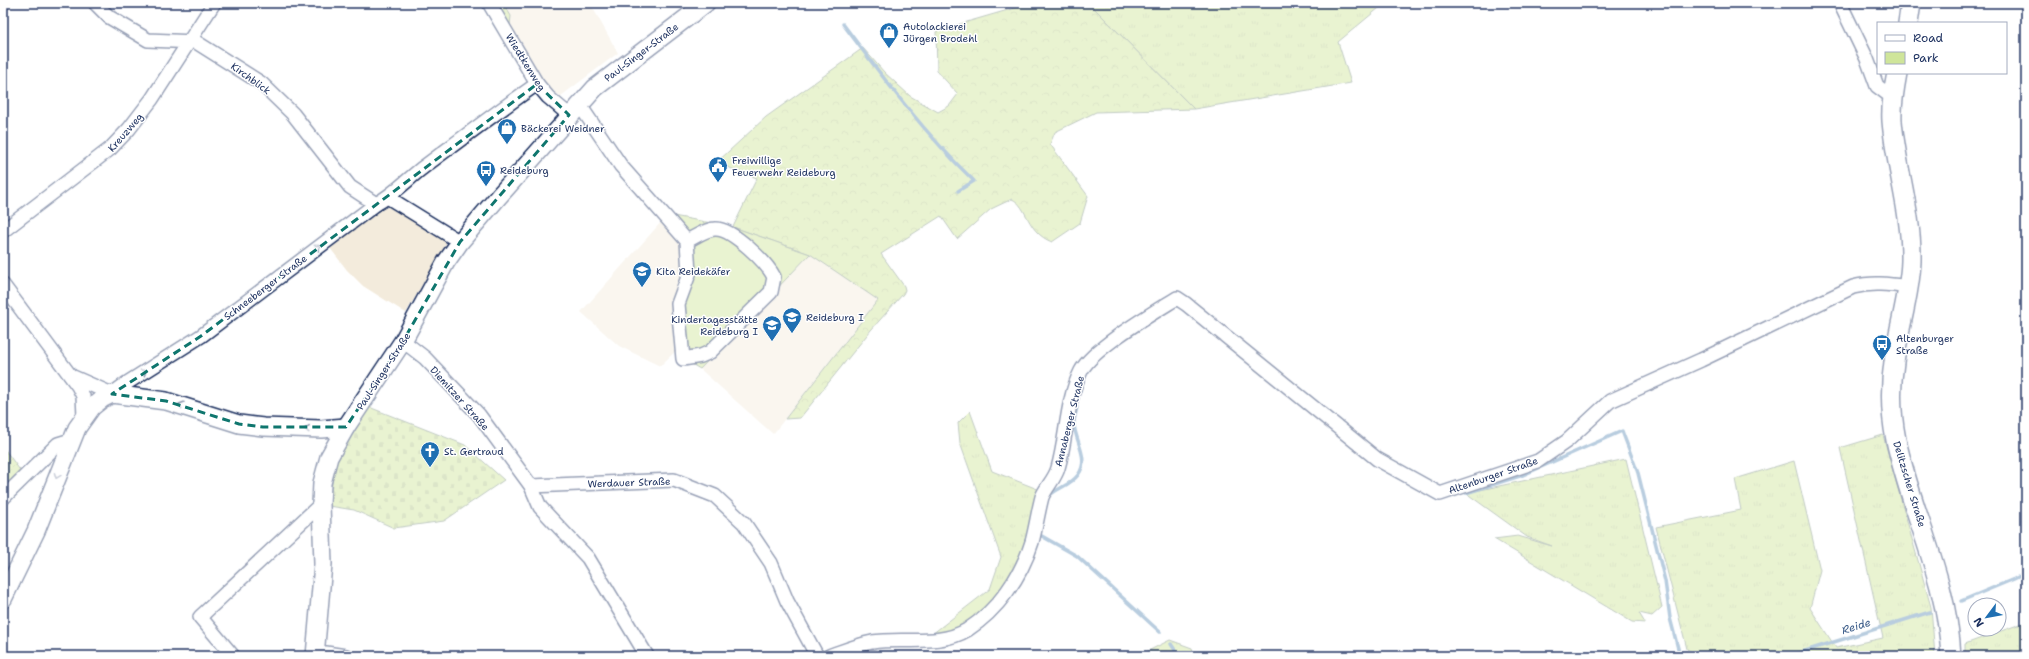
<svg xmlns="http://www.w3.org/2000/svg" width="2029" height="659" viewBox="0 0 2029 659" font-family="'Shantell Sans',sans-serif">
<style>
.built{fill:#f3ebdc}
.grass{fill:url(#grass-tufts);stroke:#758a7c}
.forest{fill:url(#forest-crowns);stroke:#758a7c}
.cemetery{fill:url(#cemetery-stones);stroke:#758a7c}
.park{fill:#cfe59a;stroke:#758a7c}
.garden{fill:url(#garden-furrows);stroke:#758a7c}
.lines{fill:none;stroke-linecap:round;stroke-linejoin:round}
.stream{stroke:#6390b8;stroke-width:3.5}
.minor-casing{stroke:#1b2f5e;stroke-width:16}
.tertiary-casing{stroke:#1b2f5e;stroke-width:20}
.secondary-casing{stroke:#1b2f5e;stroke-width:22}
.minor{stroke:#fff;stroke-width:13}
.tertiary{stroke:#fff;stroke-width:17}
.secondary{stroke:#fff;stroke-width:19}
.oneway{stroke:#8d97ae}
.marked{fill:none;stroke:#0f766e;stroke-width:3;stroke-dasharray:8 5;stroke-linejoin:round}
.labels{text-anchor:middle;stroke-width:3;stroke-linejoin:round;paint-order:stroke}
.poi-label{font-size:10px;fill:#1b2f5e;stroke:#fff;text-anchor:start}
.street-label{font-size:10px;fill:#1b2f5e;stroke:#fff}
.water-label{font-size:11px;font-style:italic;fill:#3f5f8b;stroke:#fff}
</style>
<defs>
<pattern id="grass-tufts" width="24" height="20" patternUnits="userSpaceOnUse"><rect width="24" height="20" fill="#cfe59a"/><path d="M3 7l-1-3M5 7V3M7 7l1-3M15 17l-1-3M17 17v-4M19 17l1-3" fill="none" stroke="#b1c587"/></pattern>
<pattern id="forest-crowns" width="20" height="18" patternUnits="userSpaceOnUse"><rect width="20" height="18" fill="#cfe59a"/><path d="M2 6a3 3 0 1 1 6 0M12 15a3 3 0 1 1 6 0" fill="none" stroke="#b1c587"/></pattern>
<pattern id="cemetery-stones" width="16" height="16" patternUnits="userSpaceOnUse"><rect width="16" height="16" fill="#cfe59a"/><path d="M2 7V4a2 2 0 0 1 4 0v3zM10 15v-3a2 2 0 0 1 4 0v3z" fill="#b1c587"/></pattern>
<pattern id="garden-furrows" width="10" height="10" patternUnits="userSpaceOnUse"><rect width="10" height="10" fill="#cfe59a"/><path d="M-1 1l2-2M0 10L10 0M9 11l2-2" fill="none" stroke="#b1c587"/></pattern>
</defs>
<rect width="100%" height="100%" fill="#fff"/>
<filter id="ink" filterUnits="userSpaceOnUse"><feTurbulence type="fractalNoise" baseFrequency=".025" numOctaves="2"/><feDisplacementMap in="SourceGraphic" scale="8" xChannelSelector="R" yChannelSelector="G"/><feConvolveMatrix kernelMatrix="1 2 1 2 8 2 1 2 1" color-interpolation-filters="sRGB"/></filter>
<g filter="url(#ink)">
<g class="built">
<path d="M493,3h97l28,50 -57,43 -14,-6z"/>
<path d="M389,207l59,33 -42,73 -43,-27 -16,-16 -17,-22 51,-39z"/>
<path d="M663,220l33,33 -15,93 -21,20 -41,-20 -38,-34z"/>
<path d="M810,254l68,46 -105,134 -73,-65z"/>
</g>
<g class="grass">
<path d="M495,3h8l8,13 -1,9z"/>
<path d="M1089,3h191l7,5 1,-5h97l-47,39 13,41 -157,26z"/>
<path d="M970,411l22,60 48,19 -22,77 -28,39 -11,10 -35,18h-12l58,-45 11,-32 -41,-114 -2,-20z"/>
<path d="M1883,435l48,172 4,49h-238l-10,-7 -31,-122 85,-17 -6,-31 59,-18 26,109 -10,38 26,40 47,-10 -43,-190z"/>
<path d="M1626,459l36,148 -10,9 -13,-3 6,10 -13,-1 -138,-83 24,-3 34,10 -25,-9 -61,-44z"/>
<path d="M2026,622v34h-61v-12z"/>
</g>
<g class="forest">
<path d="M1032,3h57l105,106 -98,3 -41,20 -5,12 38,52 -8,27 -28,19c-26,-10 -24,-36 -40,-43l-21,10 -34,30 -16,-23 -60,38 23,32 1,4 -2,4 -32,36 -71,88 -15,1 93,-119 -68,-46 -77,-27 24,-49 -41,-15 50,-46 97,-69 21,24 26,24 28,16 11,-6 9,-12 -21,-23 -1,-40z"/>
<path d="M1170,640l22,8 3,8h-57z"/>
</g>
<path class="cemetery" d="M369,407l96,38 39,35 -60,41 -50,7 -40,-18 -25,-4 6,-43z"/>
<path class="park" d="M668,215l65,12 77,27 -110,115 -17,-10 -5,-55 11,-30 6,-26z"/>
<path class="garden" d="M3,447l19,26 -19,19z"/>
<g class="lines">
<g class="stream">
<path d="M843,24c41,55 82,110 131,157l-16,10"/>
<path d="M1466,493l57,-18 99,-44 16,42 27,108 5,37 10,38"/>
<path d="M1048,497c8,-9 22,-11 30,-22 12,-16 -2,-32 -4,-50 -1,-5 2,-12 3,-18"/>
<path d="M1040,535l37,21 83,76"/>
<path d="M1961,601l53,-22 12,-6"/>
<path d="M1171,644l8,12"/>
<path d="M1789,656l141,-44"/>
</g>
<defs>
<g id="minor">
<path d="M95,3l14,14 39,23 48,2 65,41 32,31 57,73 26,17"/>
<path d="M489,3l48,81 11,13 21,18"/>
<path d="M1840,3l27,56 10,27 16,12"/>
<path d="M579,104l42,62 66,75 2,33 -11,30 5,55 18,-3 9,-4 61,-60 3,-15c-7,-14 -42,-49 -59,-48 -9,0 -20,8 -28,12"/>
<path d="M389,198l71,44"/>
<path d="M3,231l107,-82 19,-20 23,-30 62,-96"/>
<path d="M3,285l75,101 5,10 1,20"/>
<path d="M403,341l22,17 54,57 52,71 9,21 48,51 59,98"/>
<path d="M71,376l41,18 15,-11 74,-47 175,-132c17,-9 30,-23 45,-35 39,-29 77,-58 116,-85"/>
<path d="M531,486l143,-6 41,16 29,27 27,40 16,38 30,55"/>
<path d="M3,498l55,-54 13,-4"/>
<path d="M233,656l-33,-39 121,-113"/>
<path d="M324,656l2,-3 20,3"/>
<path d="M829,656c14,-5 28,-11 43,-14 31,-5 67,5 95,-12 31,-20 54,-53 65,-88 4,-15 6,-30 10,-45 4,-10 13,-18 16,-29 9,-31 8,-67 23,-97 12,-23 72,-58 96,-73l9,6 191,155 63,35 98,-33 29,-20 43,-40 91,-41 152,-73c19,-5 35,-3 55,0"/>
</g>
<g id="tertiary">
<path d="M3,599l33,-68 41,-103 15,-21 10,-8 10,-5 54,7 73,23 24,3 58,2 25,-2"/>
<path d="M315,656l8,-92 -2,-60 1,-21 7,-26 17,-30 57,-86 43,-79 14,-20 39,-46 96,-108 111,-85"/>
</g>
<g id="secondary">
<path d="M1908,23l3,-20"/>
<path d="M1897,73c-3,16 -6,32 -5,48 4,47 20,92 19,140 -1,34 -13,68 -17,101 -4,26 -3,53 2,78 16,75 51,137 55,216"/>
</g>
</defs>
<use href="#minor" class="minor-casing"/>
<use href="#tertiary" class="tertiary-casing"/>
<use href="#secondary" class="secondary-casing"/>
<use href="#minor" class="minor"/>
<use href="#tertiary" class="tertiary"/>
<use href="#secondary" class="secondary"/>
</g>
<defs><path id="oneway-chevron" d="M-2-3.5L2.5 0L-2 3.5" fill="none" stroke-width="1.6" stroke-linecap="round" stroke-linejoin="round"/></defs>
<g class="oneway">
<use href="#oneway-chevron" transform="translate(318 247) rotate(-37)"/>
<use href="#oneway-chevron" transform="translate(144 372) rotate(-32)"/>
<use href="#oneway-chevron" transform="translate(181 405) rotate(-163)"/>
<use href="#oneway-chevron" transform="translate(307 429) rotate(-178)"/>
<use href="#oneway-chevron" transform="translate(57 476) rotate(111)"/>
</g>
</g>
<path d="M0 0H2029V659H0ZM537,84l32,31 -109,127 -57,99 -57,86h-83l-24,-3 -73,-23 -54,-7 89,-58z" fill="#fff" fill-opacity=".55" fill-rule="evenodd"/>
<path class="marked" d="M537,84l32,31 -109,127 -57,99 -57,86h-83l-24,-3 -73,-23 -54,-7 89,-58z"/>
<defs>
<symbol id="shop-pin" viewBox="-11 -11 22 30"><path d="M0 17L-7.5 6A9.5 9.5 0 1 1 7.5 6Z" fill="#1f6fb2" stroke="#fff"/><path d="M-5-2.5h2.3a2.7 3.5 0 0 1 5.4 0H5L5.5 6h-11ZM-1.5-2.5h3a1.5 2.3 0 0 0-3 0Z" fill="#fff"/></symbol>
<symbol id="civic-pin" viewBox="-11 -11 22 30"><path d="M0 17L-7.5 6A9.5 9.5 0 1 1 7.5 6Z" fill="#1f6fb2" stroke="#fff"/><path d="M-.6-6.5H3V-4.5H.6V-3L4-1V1h2V6H-6V1h2V-1L-.6-3ZM-1.2 2.5V6h2.4V2.5Z" fill="#fff"/></symbol>
<symbol id="bus-pin" viewBox="-11 -11 22 30"><path d="M0 17L-7.5 6A9.5 9.5 0 1 1 7.5 6Z" fill="#1f6fb2" stroke="#fff"/><path d="M-5-6H5V4H4V6H2V4H-2V6H-4V4H-5ZM-3.5-4V0h7V-4ZM-3.5 1.2v1.5H-2V1.2ZM2 1.2v1.5H3.5V1.2Z" fill="#fff"/></symbol>
<symbol id="school-pin" viewBox="-11 -11 22 30"><path d="M0 17L-7.5 6A9.5 9.5 0 1 1 7.5 6Z" fill="#1f6fb2" stroke="#fff"/><path d="M0-5L7-2L0 1L-7-2ZM-4 1L0 2.5L4 1V4Q0 6-4 4Z" fill="#fff"/></symbol>
<symbol id="church-pin" viewBox="-11 -11 22 30"><path d="M0 17L-7.5 6A9.5 9.5 0 1 1 7.5 6Z" fill="#1f6fb2" stroke="#fff"/><path d="M-1.2-6h2.4v3.5h3.3v2.4h-3.3V6h-2.4V-.1h-3.3v-2.4h3.3Z" fill="#fff"/></symbol>
</defs>
<g fill-rule="evenodd">
<use href="#shop-pin" x="878" y="21" width="22" height="30"/>
<use href="#shop-pin" x="496" y="117" width="22" height="30"/>
<use href="#civic-pin" x="707" y="155" width="22" height="30"/>
<use href="#bus-pin" x="475" y="159" width="22" height="30"/>
<use href="#school-pin" x="631" y="260" width="22" height="30"/>
<use href="#school-pin" x="781" y="306" width="22" height="30"/>
<use href="#school-pin" x="761" y="314" width="22" height="30"/>
<use href="#bus-pin" x="1871" y="333" width="22" height="30"/>
<use href="#church-pin" x="419" y="440" width="22" height="30"/>
</g>
<g class="labels">
<g class="poi-label">
<text x="903" y="30">Autolackierei<tspan x="903" dy="12">Jürgen Brodehl</tspan></text>
<text x="521" y="132">Bäckerei Weidner</text>
<text x="732" y="164">Freiwillige<tspan x="732" dy="12">Feuerwehr Reideburg</tspan></text>
<text x="500" y="174">Reideburg</text>
<text x="656" y="275">Kita Reidekäfer</text>
<text x="806" y="321">Reideburg I</text>
<text x="758" y="323" text-anchor="end">Kindertagesstätte<tspan x="758" dy="12">Reideburg I</tspan></text>
<text x="1896" y="342">Altenburger<tspan x="1896" dy="12">Straße</tspan></text>
<text x="444" y="455">St. Gertraud</text>
</g>
<g class="street-label">
<text transform="translate(641 52) rotate(-37)" y="4">Paul-Singer-Straße</text>
<text transform="translate(526 62) rotate(58)" y="4">Wiedtkenweg</text>
<text transform="translate(251 78) rotate(36)" y="4">Kirchblick</text>
<text transform="translate(125 132) rotate(-49)" y="4">Kreuzweg</text>
<text transform="translate(265 287) rotate(-37)" y="4">Schneeberger Straße</text>
<text transform="translate(383 371) rotate(-57)" y="4">Paul-Singer-Straße</text>
<text transform="translate(460 398) rotate(48)" y="4">Diemitzer Straße</text>
<text transform="translate(1069 421) rotate(-76)" y="4">Annaberger Straße</text>
<text transform="translate(1493 475) rotate(-19)" y="4">Altenburger Straße</text>
<text transform="translate(629 482) rotate(-2)" y="4">Werdauer Straße</text>
<text transform="translate(1910 484) rotate(73)" y="4">Delitzscher Straße</text>
</g>
<g class="water-label">
<text transform="translate(1856 626) rotate(-17)" y="4">Reide</text>
</g>
</g>
<rect width="2029" height="659" fill="none" stroke="#fff" stroke-width="16"/>
<rect x="8" y="8" width="2013" height="643" fill="none" stroke="#1b2f5e" stroke-width="1.5" filter="url(#ink)"/>
<rect x="1877" y="22" width="130" height="52" fill="#ffffff" stroke="#a4acbf"/>
<rect x="1885" y="35" width="20" height="6" fill="#ffffff" stroke="#a4acbf"/>
<text x="1913" y="42" font-size="12" fill="#1b2f5e">Road</text>
<rect x="1885" y="52" width="20" height="12" fill="#cfe59a" stroke="#a4acbf"/>
<text x="1913" y="62" font-size="12" fill="#1b2f5e">Park</text>
<g transform="translate(1987 617) rotate(238)"><circle r="19" fill="#ffffff" stroke="#a4acbf"/>
<path d="M0-3L7 15L0 10L-7 15Z" fill="#1f6fb2"/>
<text y="-6" font-size="11" font-weight="bold" text-anchor="middle" fill="#1b2f5e">N</text>
</g>
</svg>
